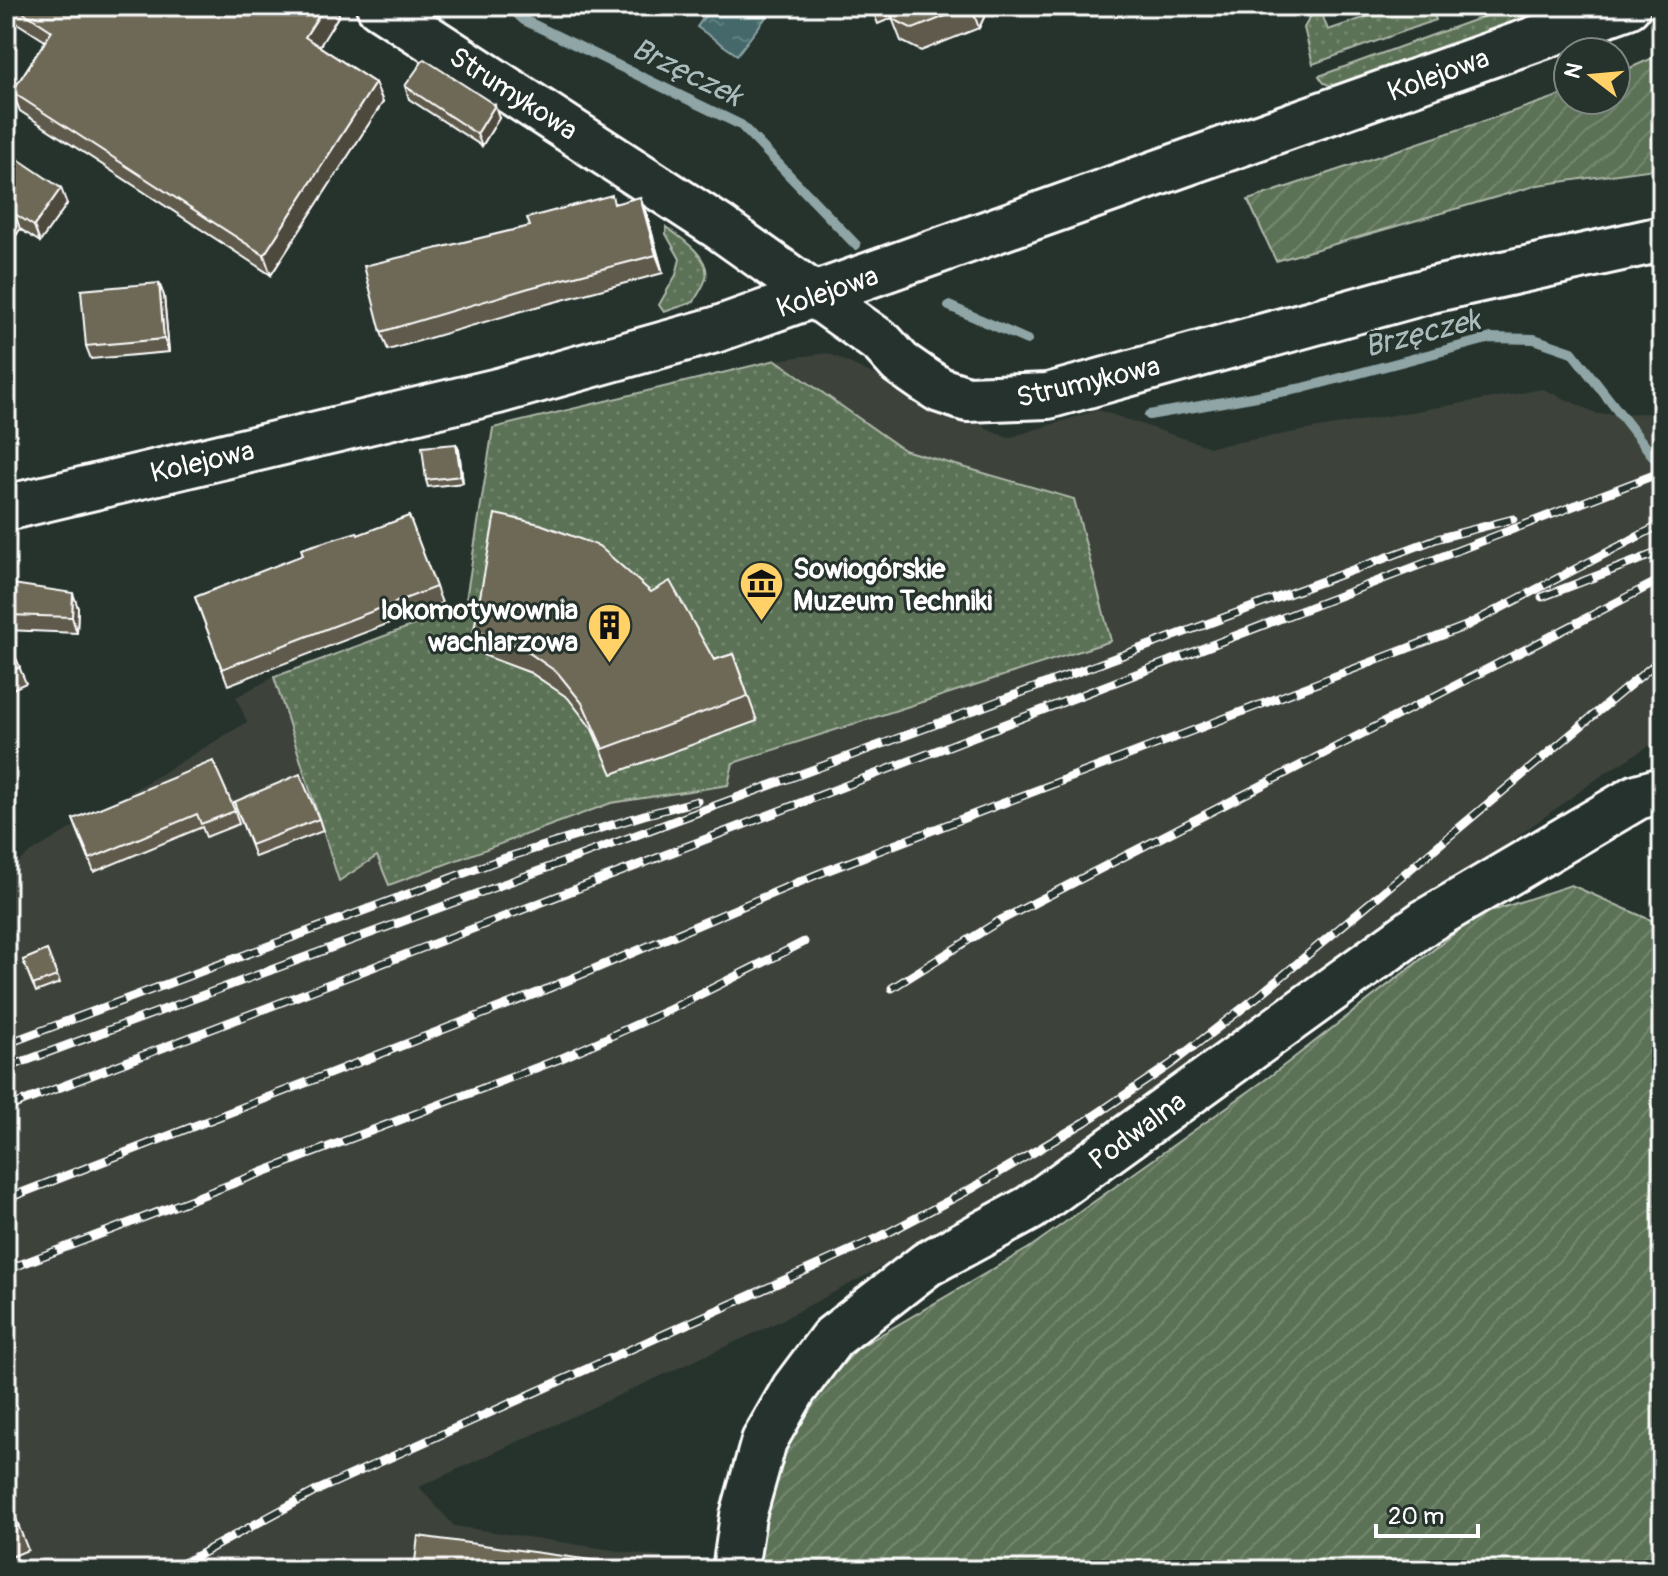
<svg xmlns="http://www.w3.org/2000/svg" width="1668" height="1576" viewBox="0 0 1668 1576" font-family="Pangolin,sans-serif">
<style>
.built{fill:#3c433a}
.grass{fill:url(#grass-dots);stroke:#aeb8aa;stroke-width:2}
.garden{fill:url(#garden-furrows);stroke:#aeb8aa;stroke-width:2}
.water{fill:url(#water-ripples);stroke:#8fa5a6;stroke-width:2}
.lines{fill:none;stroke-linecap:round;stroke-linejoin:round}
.stream{stroke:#8fa5a6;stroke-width:10}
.minor-casing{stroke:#fff;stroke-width:50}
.minor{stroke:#26332d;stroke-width:44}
.rail-casing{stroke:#fff;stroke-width:9}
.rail{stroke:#26332d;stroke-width:6;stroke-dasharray:18;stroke-linecap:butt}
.wall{fill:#5f5a4b;stroke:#fff;stroke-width:2}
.shaded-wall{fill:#4d4a3d;stroke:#fff;stroke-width:2}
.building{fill:#6e6957;stroke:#fff;stroke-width:2}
.labels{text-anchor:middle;stroke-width:6;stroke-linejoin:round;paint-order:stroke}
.street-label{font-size:28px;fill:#fff;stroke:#26332d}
.poi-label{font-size:28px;font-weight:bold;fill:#fff;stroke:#26332d;text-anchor:start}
.water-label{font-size:30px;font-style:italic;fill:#abbcbc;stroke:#26332d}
</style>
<defs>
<pattern id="grass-dots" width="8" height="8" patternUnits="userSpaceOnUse" patternTransform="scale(2)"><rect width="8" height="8" fill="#5c7256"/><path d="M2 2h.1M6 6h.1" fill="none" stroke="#74876f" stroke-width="1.8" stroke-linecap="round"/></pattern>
<pattern id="garden-furrows" width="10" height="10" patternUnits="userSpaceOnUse" patternTransform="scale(2)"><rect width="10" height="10" fill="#5c7256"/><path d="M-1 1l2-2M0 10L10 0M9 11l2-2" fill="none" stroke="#74876f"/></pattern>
<pattern id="water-ripples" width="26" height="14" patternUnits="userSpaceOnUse" patternTransform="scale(2)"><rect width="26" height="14" fill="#45696a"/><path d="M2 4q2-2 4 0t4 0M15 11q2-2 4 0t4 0" fill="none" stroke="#618080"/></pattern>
</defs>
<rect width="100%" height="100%" fill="#26332d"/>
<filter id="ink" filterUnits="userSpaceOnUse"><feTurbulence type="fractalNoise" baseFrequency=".0125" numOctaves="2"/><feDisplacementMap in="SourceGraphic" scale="16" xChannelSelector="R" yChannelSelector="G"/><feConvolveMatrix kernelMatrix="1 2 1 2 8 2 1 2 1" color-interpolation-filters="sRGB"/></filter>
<g filter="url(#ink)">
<path class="built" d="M828,353l180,85 90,-28 112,37 333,-58 55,25 64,-1v325l-57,35 -442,321 -167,113 -228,120 -349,160 35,39 257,39v5h-705v-698l24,-19 217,-131 -11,-25 38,-20 190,-71 29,-178 283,-68z"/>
<g class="grass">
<path d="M1399,6h32l5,14 -123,44 -9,-36 9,-16 9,2 6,16z"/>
<path d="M1513,6h59l-235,82 -13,-5 -5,-7z"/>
<path d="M666,227c14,10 45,30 40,51 -2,8 -9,17 -12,24l-30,10 -5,-7 17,-30 4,-16 -14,-25z"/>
<path d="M776,360l128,90 170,49 37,142 -378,122 -5,22 -117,18 -222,82 -12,-29 -38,25 -65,-204 191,-71 28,-178z"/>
</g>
<g class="garden">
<path d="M1662,54v114l-124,17 -262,76 -28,-61 320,-107v7h48v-26z"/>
<path d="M1571,885l91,40v645h-922l47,-145 71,-77 171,-100 240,-171 208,-161z"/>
</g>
<path class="water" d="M712,6h41l14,10 -30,39 -40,-28z"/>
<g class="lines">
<g class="stream">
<path d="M509,6l15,14 217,105 115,120"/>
<path d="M949,306l78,34"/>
<path d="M1149,415l154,-27 188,-50 43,1 38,13 84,108"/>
</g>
<defs>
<g id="minor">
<path d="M379,6l340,221 163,116 18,20 23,16 17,11 27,9 81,-3 383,-106 231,-51"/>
<path d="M6,508l492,-117 217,-61 913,-324"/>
<path d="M735,1570l8,-54 21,-75 30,-52 38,-51 95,-74 103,-56 395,-286 212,-125 25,-7"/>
</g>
</defs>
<use href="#minor" class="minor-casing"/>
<use href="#minor" class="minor"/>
<defs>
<g id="rail">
<path d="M1542,597l120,-46"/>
<path d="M892,988l107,-67 663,-342"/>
<path d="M6,1044l496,-185 142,-44 53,-14"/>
<path d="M6,1068l1390,-514 40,-15 77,-20"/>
<path d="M6,1108l1656,-636"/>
<path d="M6,1199l534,-207 278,-118 648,-248 196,-102"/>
<path d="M6,1270l556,-212 109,-49 133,-67"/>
<path d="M171,1570l149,-81 558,-251 93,-49 114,-67 86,-58 91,-71 400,-335"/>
</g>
</defs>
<use href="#rail" class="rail-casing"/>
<use href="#rail" class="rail"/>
</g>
<g class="wall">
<path d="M6,6h330l3,9 -20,31 56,37 8,19 -112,173 -251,-164 -8,-19 33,-51 -39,-25z"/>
<path d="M871,6h118v1l-10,21 -58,23 -20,-10 -9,-23 -14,6z"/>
<path d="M405,86l94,32 -17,28 -73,-47z"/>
<path d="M6,151l61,53 -27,38 -20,-13 -14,23z"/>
<path d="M615,203l32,12 16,58 -127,34 -148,43 -7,-18 149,-106z"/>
<path d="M159,283l5,13 5,56 -78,7 -5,-13z"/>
<path d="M456,444l3,6 4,33 -35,4 -2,-7z"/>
<path d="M409,516l33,87 -214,82 -33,-88z"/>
<path d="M6,583l72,25 -1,25 -71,-3z"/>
<path d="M474,630l240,30 19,-6 24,67 -145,53 -20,-45 -24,-31 -37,-25 -48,-18z"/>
<path d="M6,636l20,47 -20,9z"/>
<path d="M234,802l85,17 4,12 -68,26z"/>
<path d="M235,811l4,13 -33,13 -4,-10 -108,45 -21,-53z"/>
<path d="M47,950l13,33 -24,9 -13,-32z"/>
<path d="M6,1494l22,56 -22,9z"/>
</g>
<g class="shaded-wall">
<path d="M325,6h11l3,9 -26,42 -8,-20z"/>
<path d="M971,6l18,1 -10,21z"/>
<path d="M375,83l8,19 -112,173 -7,-20z"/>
<path d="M495,105l4,13 -17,28 -5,-12z"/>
<path d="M61,188l6,16 -27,38 -6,-16z"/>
<path d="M640,197l7,18 16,58 -7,-18z"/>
<path d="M15,214l5,15 -14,23v-25z"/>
<path d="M159,283l5,13 5,56 -5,-13z"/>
<path d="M456,444l3,6 4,33 -2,-7z"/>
<path d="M73,593l5,15 -1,25 -5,-16z"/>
</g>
<g class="building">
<path d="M14,6h311l-20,31 70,46 -111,172 -252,-163 40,-61z"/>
<path d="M888,6h83l-58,23 -20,-10z"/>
<path d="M424,59l71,46 -18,29 -72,-48z"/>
<path d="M6,151l55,37 -27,38 -19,-12 -9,13z"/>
<path d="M612,195l2,9 26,-7 16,58 -127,33 -148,44 -17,-66 166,-40 -3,-8z"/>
<path d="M159,283l5,56 -78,7 -5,-56z"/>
<path d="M456,444l5,32 -35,4 -4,-33z"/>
<path d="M495,514l45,10 59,22 52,46 19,-11 44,79 19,-6 15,42 -145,53 -20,-45 -25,-31 -36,-25 -48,-18z"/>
<path d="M409,516l27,71 -214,82 -27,-72 108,-42 -2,-6 56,-17 1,3z"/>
<path d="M6,583l67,10 -1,24 -66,-2z"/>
<path d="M6,636l14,31 -14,7z"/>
<path d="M213,761l22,50 -34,13 -4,-10 -107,45 -17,-40z"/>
<path d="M300,774l19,45 -68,26 -17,-43z"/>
<path d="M47,950l10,26 -24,9 -10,-25z"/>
<path d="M6,1494l13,32 -13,6z"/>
<path d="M418,1536l188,26 -2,8h-190z"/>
</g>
</g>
<defs>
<symbol id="museum-pin" viewBox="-11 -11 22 30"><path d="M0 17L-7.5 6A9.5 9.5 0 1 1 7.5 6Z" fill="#ffd166" stroke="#26332d"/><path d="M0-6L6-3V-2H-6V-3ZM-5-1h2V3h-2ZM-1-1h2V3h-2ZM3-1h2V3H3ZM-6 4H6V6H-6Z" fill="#111"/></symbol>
<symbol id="building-pin" viewBox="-11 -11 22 30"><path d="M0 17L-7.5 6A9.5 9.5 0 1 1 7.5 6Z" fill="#ffd166" stroke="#26332d"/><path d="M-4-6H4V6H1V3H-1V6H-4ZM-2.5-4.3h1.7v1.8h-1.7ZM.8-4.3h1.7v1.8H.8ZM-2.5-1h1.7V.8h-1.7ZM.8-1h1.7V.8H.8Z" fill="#111"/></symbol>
</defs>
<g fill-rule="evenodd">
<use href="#museum-pin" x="736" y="558" width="51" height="69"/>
<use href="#building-pin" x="584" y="600" width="51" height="69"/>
</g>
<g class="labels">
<g class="street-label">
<text transform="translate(1438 74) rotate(-20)" y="10">Kolejowa</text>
<text transform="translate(514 93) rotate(33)" y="10">Strumykowa</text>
<text transform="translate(827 291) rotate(-19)" y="10">Kolejowa</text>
<text transform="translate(1088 381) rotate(-13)" y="10">Strumykowa</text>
<text transform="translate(202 461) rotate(-13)" y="10">Kolejowa</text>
<text transform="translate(1137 1130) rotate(-36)" y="10">Podwalna</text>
</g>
<g class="poi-label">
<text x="793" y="578">Sowiogórskie<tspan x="793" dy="32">Muzeum Techniki</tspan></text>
<text x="578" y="619" text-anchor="end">lokomotywownia<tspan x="578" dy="32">wachlarzowa</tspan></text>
</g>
<g class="water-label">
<text transform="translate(687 72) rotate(26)" y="10">Brzęczek</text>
<text transform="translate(1422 333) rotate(-14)" y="10">Brzęczek</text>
</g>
</g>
<rect width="1668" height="1576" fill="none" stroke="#26332d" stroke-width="32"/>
<rect x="16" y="16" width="1636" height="1544" fill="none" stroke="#fff" stroke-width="3" filter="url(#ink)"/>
<g transform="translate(1592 76) rotate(286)"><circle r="38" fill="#26332d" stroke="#7d8581" stroke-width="2"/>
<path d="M0-6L14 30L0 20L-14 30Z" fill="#ffd166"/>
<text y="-12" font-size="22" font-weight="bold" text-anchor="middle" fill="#ffffff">N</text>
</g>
<path d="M1376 1524v12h102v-12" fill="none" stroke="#ffffff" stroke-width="4"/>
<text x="1388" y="1524" font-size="24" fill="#ffffff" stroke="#26332d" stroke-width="6" paint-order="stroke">20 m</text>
</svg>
